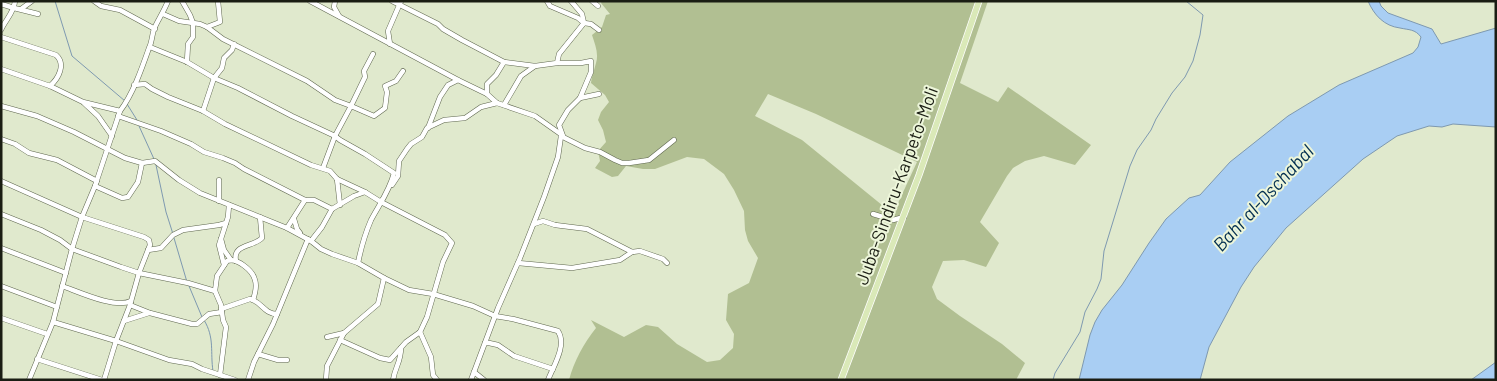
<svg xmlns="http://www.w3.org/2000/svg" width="1497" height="381" viewBox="0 0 1497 381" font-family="Barlow,sans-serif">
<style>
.green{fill:#b1bf92;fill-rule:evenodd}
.water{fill:#a9cef3;stroke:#7e99b0}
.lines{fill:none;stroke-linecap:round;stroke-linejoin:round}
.stream{stroke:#7e99b0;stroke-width:1}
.minor-casing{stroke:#5f674f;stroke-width:5.5}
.major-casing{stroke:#fff;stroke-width:7}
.minor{stroke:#fff;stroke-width:4.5}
.major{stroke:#dae9b8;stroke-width:5.5}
.labels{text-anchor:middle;stroke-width:4;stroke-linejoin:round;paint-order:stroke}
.street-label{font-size:18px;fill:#1a1d13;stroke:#edf6da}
.water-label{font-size:19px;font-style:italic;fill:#032f51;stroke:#edf6da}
</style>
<rect width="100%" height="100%" fill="#e0e9cd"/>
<path class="green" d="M602,1h386l-28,82 38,19 10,-15 83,58 -16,20 -31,-9 -19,5 -12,7 -6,8 -27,46 19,21 -13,24 -22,-7 -21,1 -11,26 5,12 23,17 42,28 23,19 -9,17h-447c5,-19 15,-37 27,-52l-5,-8 33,17 22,-12 12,2 19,17 30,18 13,-2 13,-12 1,-14 -8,-14 2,-26 21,-11 9,-25 -10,-17 -3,-11 -1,-19 -10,-21 -10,-16 -20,-15 -17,-2 -32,12h-12l-17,-3 -8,10 -6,1 -17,-9 5,-7 -2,-10 8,-9 -3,-12 -5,-10 3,-8 8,-10 -4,-7 -14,-12c1,-8 3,-12 5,-20 3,-9 -1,-19 -4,-28l10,-8 4,-12 4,-1 -9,-11zM768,94l48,20 101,48 -24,52 -91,-74 -47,-24z"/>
<g class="water">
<path d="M1368,1h11l2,5 7,7 44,16 9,15 55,-16v99l-43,-3 -11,3 -13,-1 -32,10 -34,23 -77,69 -32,39 -13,20 -32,60 -9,33h-121l11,-45 5,-13 7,-12 20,-25 27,-42 17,-24 23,-21 11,-3 30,-33 58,-46 51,-31 74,-32 5,-6 3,-10c-6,-8 -12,-7 -21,-9 -16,-2 -26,-13 -32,-27z"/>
<path d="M1496,362v18h-25z"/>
</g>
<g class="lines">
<g class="stream">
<path d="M55,1l17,55 53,45"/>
<path d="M127,104l10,16"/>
<path d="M139,126l15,33"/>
<path d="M156,165l10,47 7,22"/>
<path d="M174,238l13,44"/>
<path d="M189,286l13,31"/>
<path d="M204,320c11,18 6,32 9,51"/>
<path d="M1053,380l2,-7 25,-41 5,-20 12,-23 4,-10 3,-28 26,-85 7,-16 14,-20 5,-11 16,-26 13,-16 8,-16 7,-26 3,-20 -17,-14"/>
</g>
<defs>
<g id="minor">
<path d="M94,1l7,5 19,4 35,19"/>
<path d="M182,1l8,14 3,8v14l-5,7 -1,18"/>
<path d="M310,1l148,79 29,14 10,9 38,13 27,19"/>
<path d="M335,1l-1,6 5,9"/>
<path d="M392,1l46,23 5,5 19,11 42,22 31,4"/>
<path d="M547,1l3,5 28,12 6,5 7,1 8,6"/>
<path d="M592,1l6,5"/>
<path d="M1,4l13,4 24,6"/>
<path d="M21,9l11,-8"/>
<path d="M163,14l16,7 21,3 7,3 16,12 84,42 28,19 16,6 -16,30 -12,32"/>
<path d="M207,27l13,-5 -2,-21"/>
<path d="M1,30c4,-10 13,-17 14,-29"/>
<path d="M1,37l55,18c10,9 3,23 -6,31"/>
<path d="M390,44l-2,-13 13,-30"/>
<path d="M150,47l37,15 27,16 24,10 54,28 43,20 5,4 25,14 29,19c-4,17 -15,32 -23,47 -6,14 -10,28 -13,43"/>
<path d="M373,54l-9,17 1,6 -14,29 23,10 11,-8 2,-16 -2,-6 11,-5 7,-10"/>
<path d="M557,63h24l10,-2v11l-11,26"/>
<path d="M1,69l49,17 33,16 37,9"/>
<path d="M134,85l11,-1 7,5 16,8 35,14 22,13 86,41 19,6 7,8 28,13"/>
<path d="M487,94v-10l9,-9 8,-13"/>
<path d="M84,103l14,13 14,20"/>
<path d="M504,105l17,-29 14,-10 22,-3 2,-9 25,-31 -2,-9 -11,-13"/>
<path d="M1,106l36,10 37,16 51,26 17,5 13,-2 24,19 21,13 87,35 24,13 10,8 11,5 26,9 26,15 25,12 24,4 40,12 22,10 18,3 45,12c9,14 -4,34 -10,49"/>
<path d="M203,111l11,-33 8,-10 2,-10 8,-8 2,-6"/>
<path d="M118,116l43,15 30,13 13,8 19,6 12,5 9,6 61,31"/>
<path d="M428,128l12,-31 8,-12 10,-5"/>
<path d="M561,136l24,12 15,4 15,8 7,3h7l20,-3 25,-20"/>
<path d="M1,139l14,5 14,9 28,7 40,21"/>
<path d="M337,179l3,26"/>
<path d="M219,180v21"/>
<path d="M1,181l81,36 62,20 5,3 1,5 -11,28 -9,32 -14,36 -12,39"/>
<path d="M392,185l6,-9 1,-15 8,-12 4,-5 11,-7 5,-9 17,-8 21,-2 16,-11 16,-4"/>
<path d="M95,186l27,12 6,-1 10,-15 4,-19"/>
<path d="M1,214l40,16 19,10 12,9 49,18 18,6 49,10 27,8"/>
<path d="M873,214l20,6 11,-3"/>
<path d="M294,219l3,10 3,4"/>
<path d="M534,224l9,-3 12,4 32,4 45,23"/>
<path d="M287,228l18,-28h9l18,9"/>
<path d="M221,239l3,11 7,10"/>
<path d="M311,241l11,-14 10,-18 22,-13 11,-4 16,10 1,-2"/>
<path d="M1,248l65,25"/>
<path d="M148,250l13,-2 12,-13 10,-5 36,-5 7,-2"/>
<path d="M236,261c-4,-17 18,-14 26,-23l-2,-21"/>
<path d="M518,263l54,5 48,-8 12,-8 8,-1 23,8 4,4"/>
<path d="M224,265l-5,-20 9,-28 1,-12"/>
<path d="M1,286l56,21"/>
<path d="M62,286c17,6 53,23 69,15"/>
<path d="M130,305l20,8 42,11h5l12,-10 13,-2"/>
<path d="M221,309l29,-10c11,2 14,15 27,15"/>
<path d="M1,318l46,16"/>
<path d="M124,321l25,-8"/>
<path d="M53,322l63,19 53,19 23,4 10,5 33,11"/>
<path d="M420,332l11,25 2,18 4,5"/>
<path d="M327,337l17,-4"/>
<path d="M340,340l40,18 10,2 16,-18 14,-10 7,-15 16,-55 9,-19 -7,-8 -64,-33"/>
<path d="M485,343h4l9,2 16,11 39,13"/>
<path d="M258,354l20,6h9"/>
<path d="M37,359l65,21"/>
<path d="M474,372l10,8"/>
<path d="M220,375l6,-48 -3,-7 -2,-15 -6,-14 2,-15 10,-15c10,-4 26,10 28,19 2,6 0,14 -2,20"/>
<path d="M29,380l24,-58 19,-73 10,-32 13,-31 25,-75c13,-17 22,-43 29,-63 3,-6 3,-13 5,-19 4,-9 10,-18 14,-28"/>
<path d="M248,380l6,-18 19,-38 35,-85"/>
<path d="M326,380l1,-14 17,-33 34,-29 6,-26"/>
<path d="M393,380c2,-13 8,-18 8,-32"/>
<path d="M471,380l27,-72 22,-50 24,-61 14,-40 3,-21h2l-4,-11 9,-15 12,-12 19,-4"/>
</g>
<path id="major" d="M841,380l78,-205 60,-174"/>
</defs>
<use href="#minor" class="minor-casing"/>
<use href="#major" class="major-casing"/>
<use href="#minor" class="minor"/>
<use href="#major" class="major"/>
</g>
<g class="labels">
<g class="street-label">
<text transform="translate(897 186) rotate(-70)" y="6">Juba-Sindiru-Karpeto-Moli</text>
</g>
<g class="water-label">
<text transform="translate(1263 198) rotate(-47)" y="7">Bahr al-Dschabal</text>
</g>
</g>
<rect width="1497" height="381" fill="none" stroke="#1a1d13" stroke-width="5"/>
</svg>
